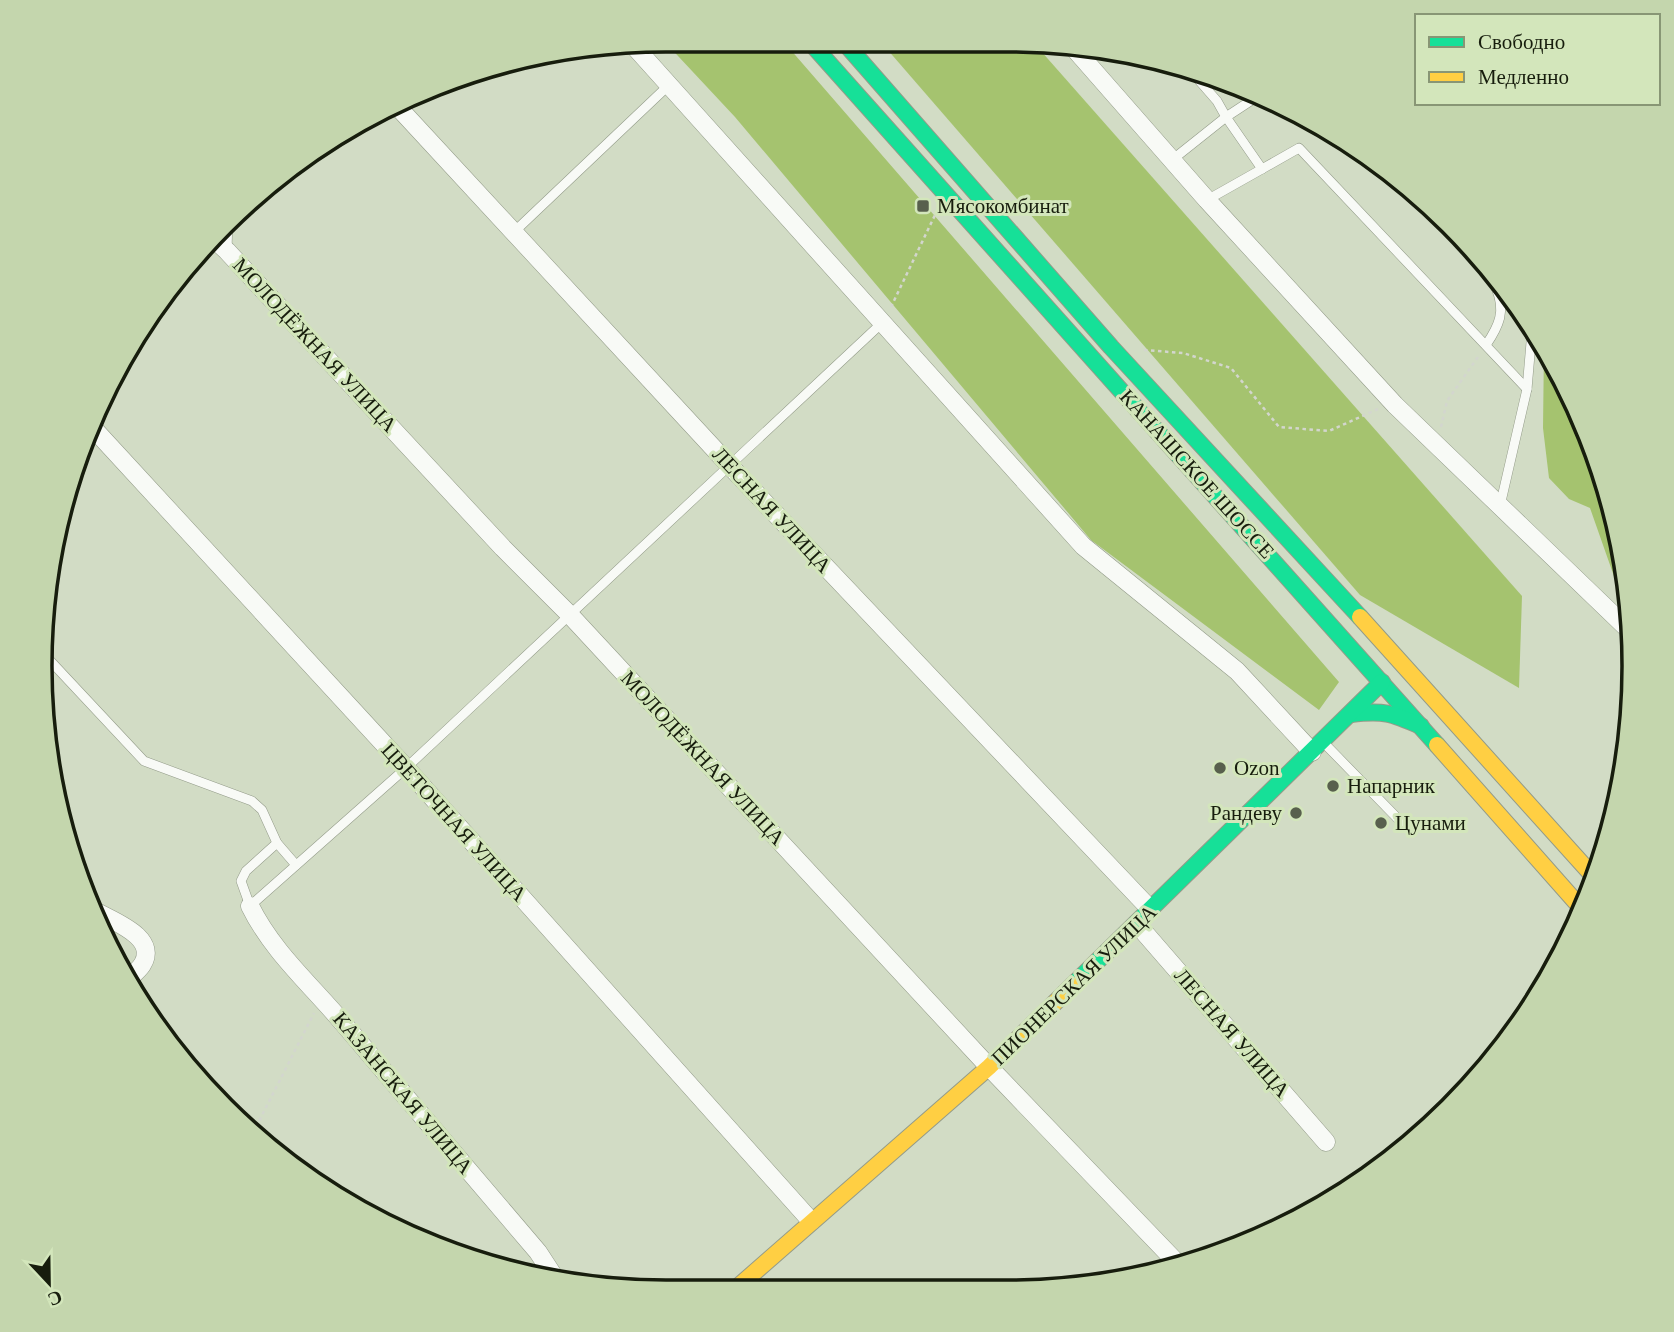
<svg xmlns="http://www.w3.org/2000/svg" width="1674" height="1332" viewBox="0 0 1674 1332" font-family="'Times New Roman',serif">
<style>
.forest{fill:#a5c36f}
.lines{fill:none;stroke-linecap:round;stroke-linejoin:round}
.lane-casing{stroke:#939b89;stroke-width:10}
.street-casing{stroke:#939b89;stroke-width:19}
.fast-casing{stroke:#939b89;stroke-width:18}
.slow-casing{stroke:#939b89;stroke-width:18}
.path{stroke:#d3d6ce;stroke-width:2.5;stroke-dasharray:3.5 3.5;stroke-linecap:butt}
.lane{stroke:#f8faf6;stroke-width:9}
.street{stroke:#f8faf6;stroke-width:18}
.fast{stroke:#16e098;stroke-width:16}
.slow{stroke:#ffcf43;stroke-width:16}
.poi-dot{fill:#58604d;stroke:#d3e6bb;stroke-width:2.5}
.labels{text-anchor:middle;stroke-width:6;stroke-linejoin:round;paint-order:stroke}
.poi-label{font-size:21px;fill:#171d0d;stroke:#d3e6bb;text-anchor:start}
.street-label{font-size:21px;fill:#171d0d;stroke:#d3e6bb}
.rim{fill:none;stroke:#171d0d;stroke-width:3.5}
</style>
<rect width="100%" height="100%" fill="#d2dcc5"/>
<g class="forest">
<path d="M664,41h119l556,641 -20,28 -228,-170 -356,-423z"/>
<path d="M880,41l153,1 489,554 -3,92 -159,-93z"/>
<path d="M1544,346l6,7 51,112 27,120 1,15 -13,-18 -26,-74 -21,-9 -20,-21 -6,-50z"/>
</g>
<g class="lines">
<defs>
<g id="lane">
<path d="M1190,70l27,31 9,16 32,-21"/>
<path d="M1172,160l54,-43 36,52 -55,31"/>
<path d="M1262,169l37,-21 228,241"/>
<path d="M1401,181l57,60"/>
<path d="M514,232l156,-148"/>
<path d="M227,249l1,-29"/>
<path d="M1486,345c13,-19 20,-34 10,-57"/>
<path d="M1500,506l27,-117 5,-58"/>
<path d="M42,652l102,109 108,40 10,9 15,33 19,22"/>
<path d="M1323,742l81,83"/>
<path d="M277,843l-31,28 -5,10 9,25 156,-138 477,-446"/>
</g>
<g id="street">
<path d="M633,45l450,501 154,125 75,81"/>
<path d="M1072,46l135,154 188,205 235,226"/>
<path d="M397,106l333,360 421,444"/>
<path d="M213,238l14,13 276,297 67,67 419,452 191,199"/>
<path d="M93,428l313,340 405,453"/>
<path d="M250,906c22,45 61,79 93,117 65,76 130,153 195,229l19,29"/>
<path d="M97,912c18,10 62,26 45,53 -4,6 -11,11 -16,16"/>
<path d="M1137,924l189,218"/>
</g>
<g id="fast">
<path d="M809,41l628,704"/>
<path d="M843,41l268,306 249,270"/>
<path d="M1351,714c33,-4 40,-1 70,12"/>
<path d="M1073,985l309,-303"/>
</g>
<g id="slow">
<path d="M1360,617l234,260"/>
<path d="M1437,745l145,164"/>
<path d="M417,1239l62,21"/>
<path d="M732,1292l257,-225 84,-82"/>
</g>
</defs>
<use href="#lane" class="lane-casing"/>
<use href="#street" class="street-casing"/>
<use href="#fast" class="fast-casing"/>
<use href="#slow" class="slow-casing"/>
<g class="path">
<path d="M891,307l44,-92"/>
<path d="M1144,350l39,3 48,15 48,59 50,4 49,-22"/>
<path d="M1441,427l6,-26 33,-47"/>
<path d="M253,1133l61,-120"/>
</g>
<use href="#lane" class="lane"/>
<use href="#street" class="street"/>
<use href="#fast" class="fast"/>
<use href="#slow" class="slow"/>
</g>
<g class="poi-dot">
<rect x="916" y="199" width="14" height="14" rx="3.5"/>
<circle cx="1220" cy="768" r="7"/>
<circle cx="1333" cy="786" r="7"/>
<circle cx="1296" cy="813" r="7"/>
<circle cx="1381" cy="823" r="7"/>
</g>
<g class="labels">
<g class="poi-label">
<text x="937" y="213">Мясокомбинат</text>
<text x="1234" y="775">Ozon</text>
<text x="1347" y="793">Напарник</text>
<text x="1282" y="820" text-anchor="end">Рандеву</text>
<text x="1395" y="830">Цунами</text>
</g>
<g class="street-label">
<text transform="translate(315 345) rotate(47)" y="7">МОЛОДЁЖНАЯ УЛИЦА</text>
<text transform="translate(1197 474) rotate(48)" y="7">КАНАШСКОЕ ШОССЕ</text>
<text transform="translate(772 510) rotate(47)" y="7">ЛЕСНАЯ УЛИЦА</text>
<text transform="translate(703 758) rotate(47)" y="7">МОЛОДЁЖНАЯ УЛИЦА</text>
<text transform="translate(454 822) rotate(48)" y="7">ЦВЕТОЧНАЯ УЛИЦА</text>
<text transform="translate(1074 985) rotate(-44)" y="7">ПИОНЕРСКАЯ УЛИЦА</text>
<text transform="translate(1232 1033) rotate(49)" y="7">ЛЕСНАЯ УЛИЦА</text>
<text transform="translate(403 1093) rotate(50)" y="7">КАЗАНСКАЯ УЛИЦА</text>
</g>
</g>
<path d="M0 0H1674V1332H0ZM666 52H1008A614 614 0 0 1 1622 666V666A614 614 0 0 1 1008 1280H666A614 614 0 0 1 52 666V666A614 614 0 0 1 666 52Z" fill="#c4d6ad" fill-rule="evenodd"/>
<path class="rim" d="M666 52H1008A614 614 0 0 1 1622 666V666A614 614 0 0 1 1008 1280H666A614 614 0 0 1 52 666V666A614 614 0 0 1 666 52Z"/>
<rect x="1415" y="14" width="245" height="91" fill="#d3e6bb" stroke="#889675" stroke-width="2"/>
<rect x="1429" y="37" width="35" height="10" fill="#16e098" stroke="#889675" stroke-width="2"/>
<text x="1478" y="49" font-size="21" fill="#171d0d">Свободно</text>
<rect x="1429" y="72" width="35" height="10" fill="#ffcf43" stroke="#889675" stroke-width="2"/>
<text x="1478" y="84" font-size="21" fill="#171d0d">Медленно</text>
<g transform="translate(49 1283) rotate(158)" stroke="#d3e6bb" stroke-width="5" paint-order="stroke">
<path d="M0-5L12 26L0 18L-12 26Z" fill="#171d0d"/>
<text y="-10" font-size="19" font-weight="bold" text-anchor="middle" fill="#171d0d">С</text>
</g>
</svg>
